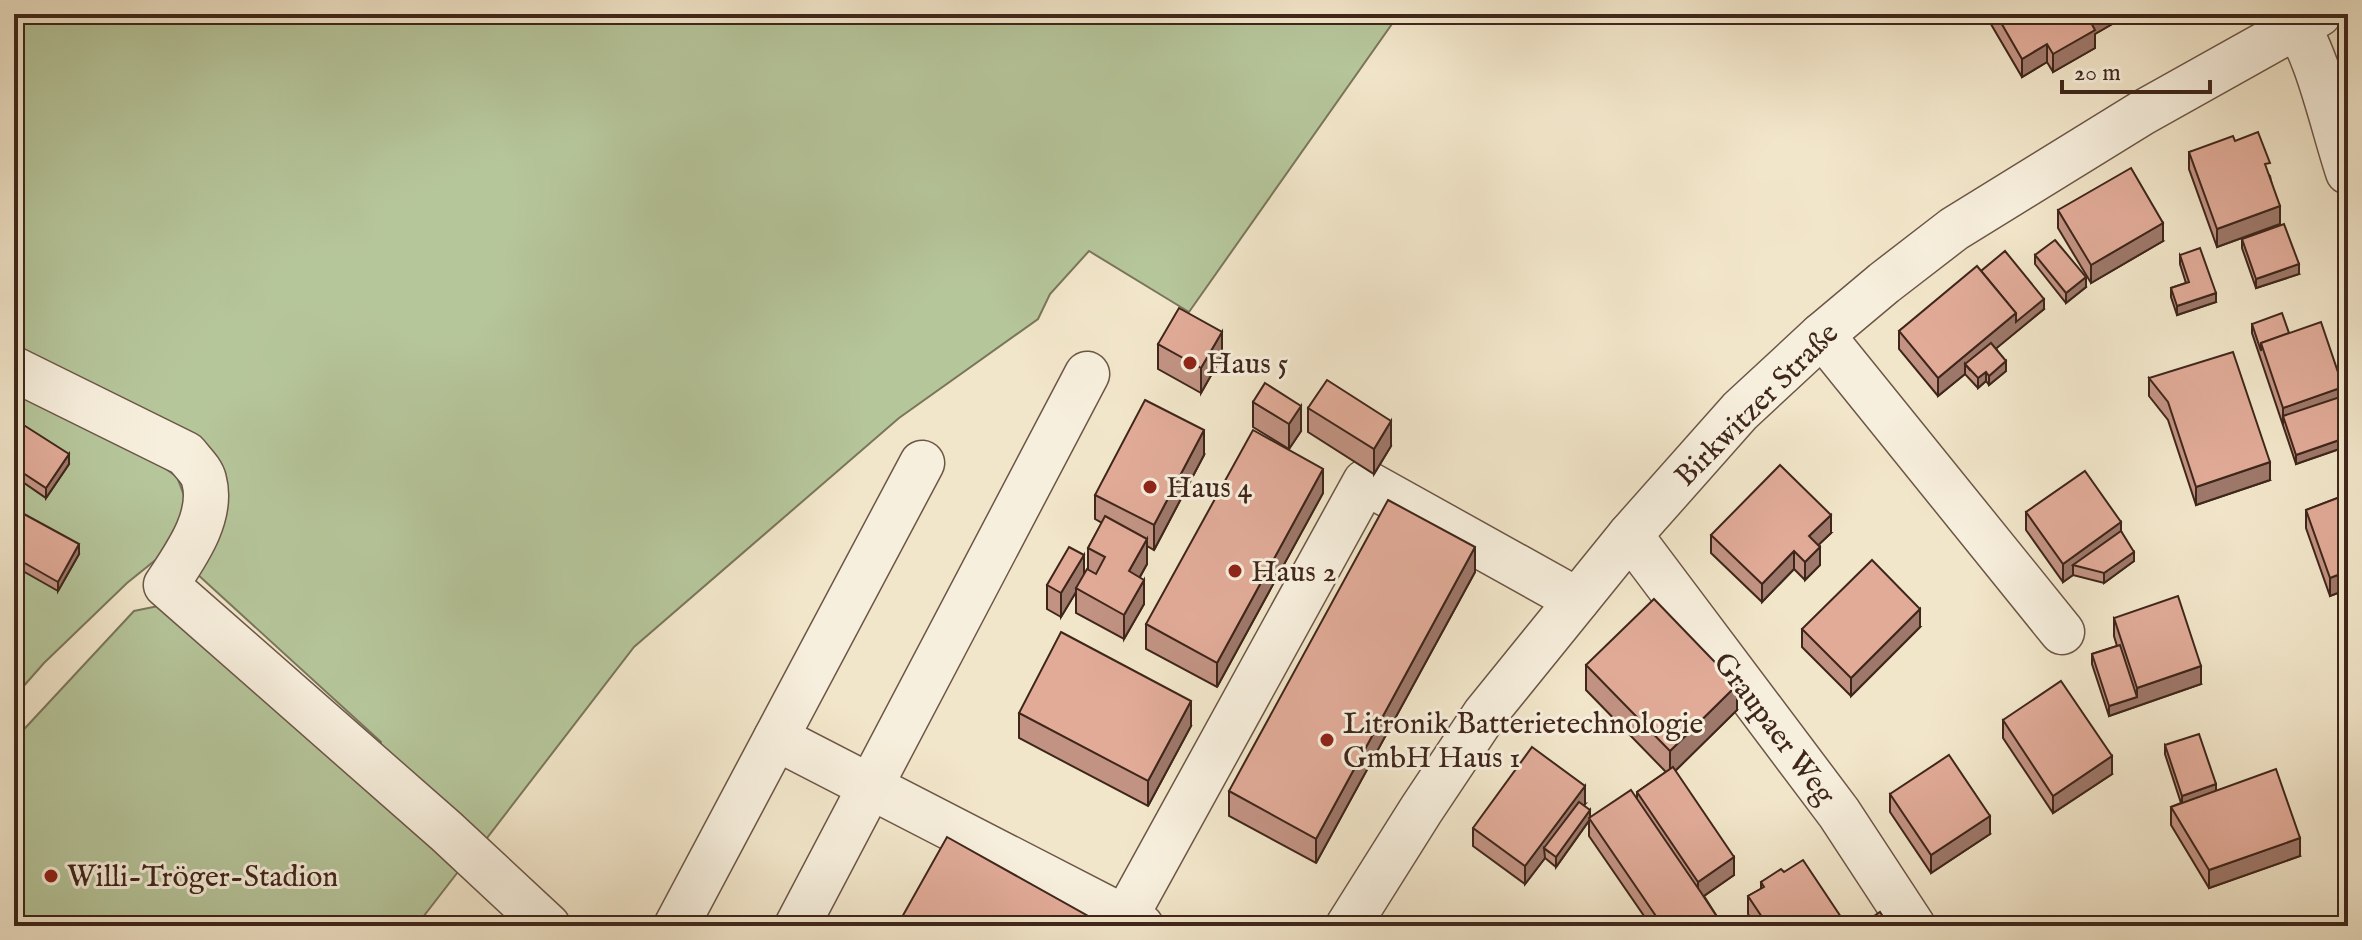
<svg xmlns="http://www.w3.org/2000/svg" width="2362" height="940" viewBox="0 0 2362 940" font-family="'IM FELL English',serif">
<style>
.green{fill:#b6c69b;stroke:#7a765b;stroke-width:2}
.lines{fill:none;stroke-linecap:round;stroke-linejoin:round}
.minor-casing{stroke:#6c5647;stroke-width:47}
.minor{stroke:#f7efdd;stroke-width:44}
.wall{fill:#c29383;stroke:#3f261b;stroke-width:2}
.shaded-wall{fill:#9e786a;stroke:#3f261b;stroke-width:2}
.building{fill:#e1ab98;stroke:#3f261b;stroke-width:2}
.poi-dot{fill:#8f2418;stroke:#f7efdd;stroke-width:3}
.labels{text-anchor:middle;stroke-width:6;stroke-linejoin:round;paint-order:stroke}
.poi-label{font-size:30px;fill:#3f261b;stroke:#f7efdd;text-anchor:start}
.street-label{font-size:30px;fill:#3f261b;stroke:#f7efdd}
</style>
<rect width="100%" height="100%" fill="#f2e6ca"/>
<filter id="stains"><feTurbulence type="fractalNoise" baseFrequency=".0025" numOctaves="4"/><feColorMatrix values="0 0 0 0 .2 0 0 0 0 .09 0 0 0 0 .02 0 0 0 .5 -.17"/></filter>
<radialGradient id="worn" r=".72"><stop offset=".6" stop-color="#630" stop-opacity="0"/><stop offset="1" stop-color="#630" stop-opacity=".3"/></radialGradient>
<g class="green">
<path d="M14,14h1385l-210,298 -100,-61 -39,43 -12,25 -139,99 -265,229 -154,200 -105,-94 6,-11 -185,-169 26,-72 -208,-147z"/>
<path d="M14,382l137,76 26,19 8,21 -7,27 -20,33 -31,25 -83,80 -30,34z"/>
<path d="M158,606l303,262 -45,58h-402v-186l120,-129z"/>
</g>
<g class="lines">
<defs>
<g id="minor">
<path d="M2290,14c28,39 42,110 58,158"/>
<path d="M1822,335l240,297"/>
<path d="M14,369l172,85c6,8 16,17 18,26 10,37 -19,76 -38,105l280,246 102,95"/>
<path d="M1630,535l209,278 74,113"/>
<path d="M776,738l365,188"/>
<path d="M1125,918l240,-436 212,118"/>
<path d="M676,926l246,-463"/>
<path d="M797,926l290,-552"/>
<path d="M1348,926l73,-116 64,-96 145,-179 110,-124 82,-76 62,-52 70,-54 188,-116 177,-99"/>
</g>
</defs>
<use href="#minor" class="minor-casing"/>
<use href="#minor" class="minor"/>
</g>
<g class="wall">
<path d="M1985,14h129v9l-19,11v14l-42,24 -6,-10 -25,15z"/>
<path d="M2235,141l35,35 10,48 -63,23 -28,-78v-17z"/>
<path d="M2058,210l105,31 -72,42 -33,-55z"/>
<path d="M2242,239l57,35 -43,14 -14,-40z"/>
<path d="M2035,255l51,32 -20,16 -31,-39z"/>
<path d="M2180,255l36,47 -39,13 -6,-18v-9l15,-5 -6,-19z"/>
<path d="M1981,271l63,38 -48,39 10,23 -17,14 -3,-4 -8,7 -13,-14 -27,22 -39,-47v-18z"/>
<path d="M2252,324l37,9 54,63 5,14v36l-52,18 -44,-131z"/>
<path d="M1158,344l64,12 -21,37 -43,-24z"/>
<path d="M2149,378l121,102 -74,25 -28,-85 -19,-24z"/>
<path d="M1253,402l48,29 -12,18 -36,-22z"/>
<path d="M1308,408l83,38 -17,28 -66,-42z"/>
<path d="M14,435l55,29 -23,34 -32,-22z"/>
<path d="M1204,455l-50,95 -7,-4v18l-7,13 4,27 -20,35 -48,-26v-21l-15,25 -14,-8v-24l37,-10 4,-5v-22l14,-25 -7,-4v-24z"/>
<path d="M1323,493l-106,194 -71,-38v-25z"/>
<path d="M2348,494v95l-18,7 -24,-68v-18z"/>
<path d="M2026,512l95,19 13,30 -30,22 -31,-8 -10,7 -37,-52z"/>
<path d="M14,533l65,21 -21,37 -44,-25z"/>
<path d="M1831,533l-13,12 2,20 -15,15 -11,-11 -32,33 -51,-49v-18z"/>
<path d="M1475,572l-159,291 -87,-47v-25z"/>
<path d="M2114,618l87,66 -92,32 -17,-52v-10l25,-8 -3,-10z"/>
<path d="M1920,627l-69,69 -49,-49v-18z"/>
<path d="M1586,665l151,45 -62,61 59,104 -30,21 19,30h-72l-62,-90v-15l-33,46 -11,-9 -20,26 -52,-38v-18l112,-24 -1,1 6,13 47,-20v-6l29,-20 -80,-82z"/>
<path d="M1019,713l172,13 -43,80 -129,-68z"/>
<path d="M2003,720l109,54 -59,39 -50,-75z"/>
<path d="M2165,745l51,46 84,65 -91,32 -38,-63v-18l10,-4 -16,-49z"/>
<path d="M1890,794l100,40 -59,39 -41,-61z"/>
<path d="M1784,872l63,54h-91l-8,-12v-18l13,-7v-7z"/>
</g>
<g class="shaded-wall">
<path d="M2098,14h16v9l-19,11v14l-42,24v-18l36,-35z"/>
<path d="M2047,44v18l-25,15v-18z"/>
<path d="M2280,206v18l-63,23v-18z"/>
<path d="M2163,223v18l-72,42v-18z"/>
<path d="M2299,264v10l-43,14v-9z"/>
<path d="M2086,277v10l-20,16v-10z"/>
<path d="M2216,293v9l-39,13v-9z"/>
<path d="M2044,299v10l-74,61 -5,-6v10l-27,22v-18l78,-65z"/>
<path d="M1222,332v24l-21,37v-25z"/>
<path d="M2006,361v10l-17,14v-9z"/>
<path d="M1986,372v9l-8,7v-10z"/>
<path d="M2343,387v18l-60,11v10v-18z"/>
<path d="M1301,406v25l-12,18v-25z"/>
<path d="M1391,421v25l-17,28v-25z"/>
<path d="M1204,430v25l-50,95v-25z"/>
<path d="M2348,437v9l-52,18v-9z"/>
<path d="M69,454v10l-23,34v-10z"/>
<path d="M2270,462v18l-74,25v-18z"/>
<path d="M1323,469v24l-106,194v-24z"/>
<path d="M19,507v10l-5,9v-9z"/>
<path d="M1831,515v18l-22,21v-18z"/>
<path d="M2121,522v18l-48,25v10l-10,7v-18z"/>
<path d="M1147,539v25l-18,32v-25z"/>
<path d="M79,544v10l-21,37v-9z"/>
<path d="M1475,547v25l-159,291v-24z"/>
<path d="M1820,547v18l-15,15v-18z"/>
<path d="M1794,551v18l-32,33v-18z"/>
<path d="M2134,552v9l-30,22v-10z"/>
<path d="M1084,555v25l-8,8v4l-15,25v-24z"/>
<path d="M2348,571v18l-18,7v-18z"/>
<path d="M1144,580v24l-20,35v-24z"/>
<path d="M1920,609v18l-69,69v-18z"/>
<path d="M2201,666v18l-92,32v-10l28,-9v-9z"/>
<path d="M1737,685v25l-67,66v-25z"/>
<path d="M1191,701v25l-43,80v-25z"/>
<path d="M2112,756v18l-59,39v-17z"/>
<path d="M2216,784v10l-34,12v-10z"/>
<path d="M1585,786v18l-36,48 -5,-4 1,10 -20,26v-18z"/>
<path d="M1590,810v9l-34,48v-10z"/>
<path d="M1990,816v18l-59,39v-18z"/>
<path d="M2300,838v18l-91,32v-18z"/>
<path d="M1734,857v18l-36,25v-18z"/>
</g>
<g class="building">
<path d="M1996,14h102l-9,5 6,11 -42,24 -6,-10 -25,15z"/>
<path d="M2258,132l12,31 -5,1 15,42 -63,23 -28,-77 44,-16 2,5z"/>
<path d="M2131,168l32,55 -72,42 -33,-55z"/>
<path d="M2284,224l15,40 -43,15 -14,-40z"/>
<path d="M2055,240l31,37 -20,16 -31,-38z"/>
<path d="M2200,248l16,45 -39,13 -6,-18 18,-6 -9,-27z"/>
<path d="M2005,251l39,48 -28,23v-9l-35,-42z"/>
<path d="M1977,266l39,47 -78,65 -39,-47z"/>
<path d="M1179,308l43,24 -21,36 -43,-24z"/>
<path d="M2282,313l7,20 -28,10v8l-9,-27z"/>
<path d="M2321,322l22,65 -60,21 -22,-65z"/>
<path d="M1991,343l15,18 -17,15 -3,-4 -8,6 -13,-14z"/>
<path d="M2233,352l37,110 -74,25 -28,-85 -19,-24z"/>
<path d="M1327,380l64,41 -17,28 -66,-41z"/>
<path d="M1265,383l36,23 -12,18 -36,-22z"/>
<path d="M2343,396l5,14v27l-52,18 -13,-39z"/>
<path d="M1145,400l59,30 -50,95 -59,-30z"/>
<path d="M22,424l47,30 -23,34 -32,-21v-32z"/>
<path d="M1253,430l70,39 -106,194 -71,-39z"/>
<path d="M1780,465l51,50 -22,21 11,11 -15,15 -11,-11 -32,33 -51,-49z"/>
<path d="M2085,471l36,51 -58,42 -37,-52z"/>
<path d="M2348,494v77l-18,7 -24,-68z"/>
<path d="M1388,500l87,47 -159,292 -87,-48z"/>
<path d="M14,504l5,3 -5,10z"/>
<path d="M24,514l55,30 -21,38 -44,-25v-24z"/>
<path d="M1105,516l42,23 -18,32 15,9 -20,35 -48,-27 11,-19 9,5 9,-17 -17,-9z"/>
<path d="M2121,531l13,21 -30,21 -31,-8z"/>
<path d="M1069,547l15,8 -23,38 -14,-8z"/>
<path d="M1872,560l48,49 -69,69 -49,-49z"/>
<path d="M2178,596l23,70 -64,22 -23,-70z"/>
<path d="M1654,599l83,86 -67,66 -84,-86z"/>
<path d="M1061,632l130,69 -43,80 -129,-68z"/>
<path d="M2120,645l17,52 -28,9 -17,-52z"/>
<path d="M2061,681l51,75 -59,40 -50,-76z"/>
<path d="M2199,734l17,50 -34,12 -17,-51z"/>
<path d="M1532,747l53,39 -60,80 -52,-38z"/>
<path d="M1949,755l41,61 -59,39 -41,-61z"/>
<path d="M1673,767l61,90 -36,25 -61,-90z"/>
<path d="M2276,769l24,69 -91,32 -38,-63z"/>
<path d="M1631,790l71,104 21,32h-68l5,-4 -71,-104z"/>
<path d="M1579,802l11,8 -34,47 -12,-9z"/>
<path d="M947,837l159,89h-209z"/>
<path d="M1803,860l44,66h-79l-20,-30 16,-9 -3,-5 20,-13 3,3z"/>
<path d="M1880,912l9,14h-29z"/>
</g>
<g class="poi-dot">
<circle cx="1190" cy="363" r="8"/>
<circle cx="1150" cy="487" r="8"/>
<circle cx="1235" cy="571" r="8"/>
<circle cx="1327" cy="740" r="8"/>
<circle cx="51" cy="876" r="8"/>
</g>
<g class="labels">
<g class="poi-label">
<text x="1206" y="373">Haus 5</text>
<text x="1166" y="497">Haus 4</text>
<text x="1251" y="581">Haus 2</text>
<text x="1343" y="733">Litronik Batterietechnologie<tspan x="1343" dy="34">GmbH Haus 1</tspan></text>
<text x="67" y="886">Willi-Tröger-Stadion</text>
</g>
<g class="street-label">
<text transform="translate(1756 404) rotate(-45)" y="10">Birkwitzer Straße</text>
<text transform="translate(1775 728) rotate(53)" y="10">Graupaer Weg</text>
</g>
</g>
<rect width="2362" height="940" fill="none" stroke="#f2e6ca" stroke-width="48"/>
<rect x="16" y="16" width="2330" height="908" fill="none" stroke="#3f261b" stroke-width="4"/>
<rect x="24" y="24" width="2314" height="892" fill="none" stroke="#3f261b" stroke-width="2"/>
<path d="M2062 80v12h148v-12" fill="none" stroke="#3f261b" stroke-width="4"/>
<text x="2074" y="80" font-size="24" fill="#3f261b" stroke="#f7efdd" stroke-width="6" paint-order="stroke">20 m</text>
<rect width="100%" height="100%" filter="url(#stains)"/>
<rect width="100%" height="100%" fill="url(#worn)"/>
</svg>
